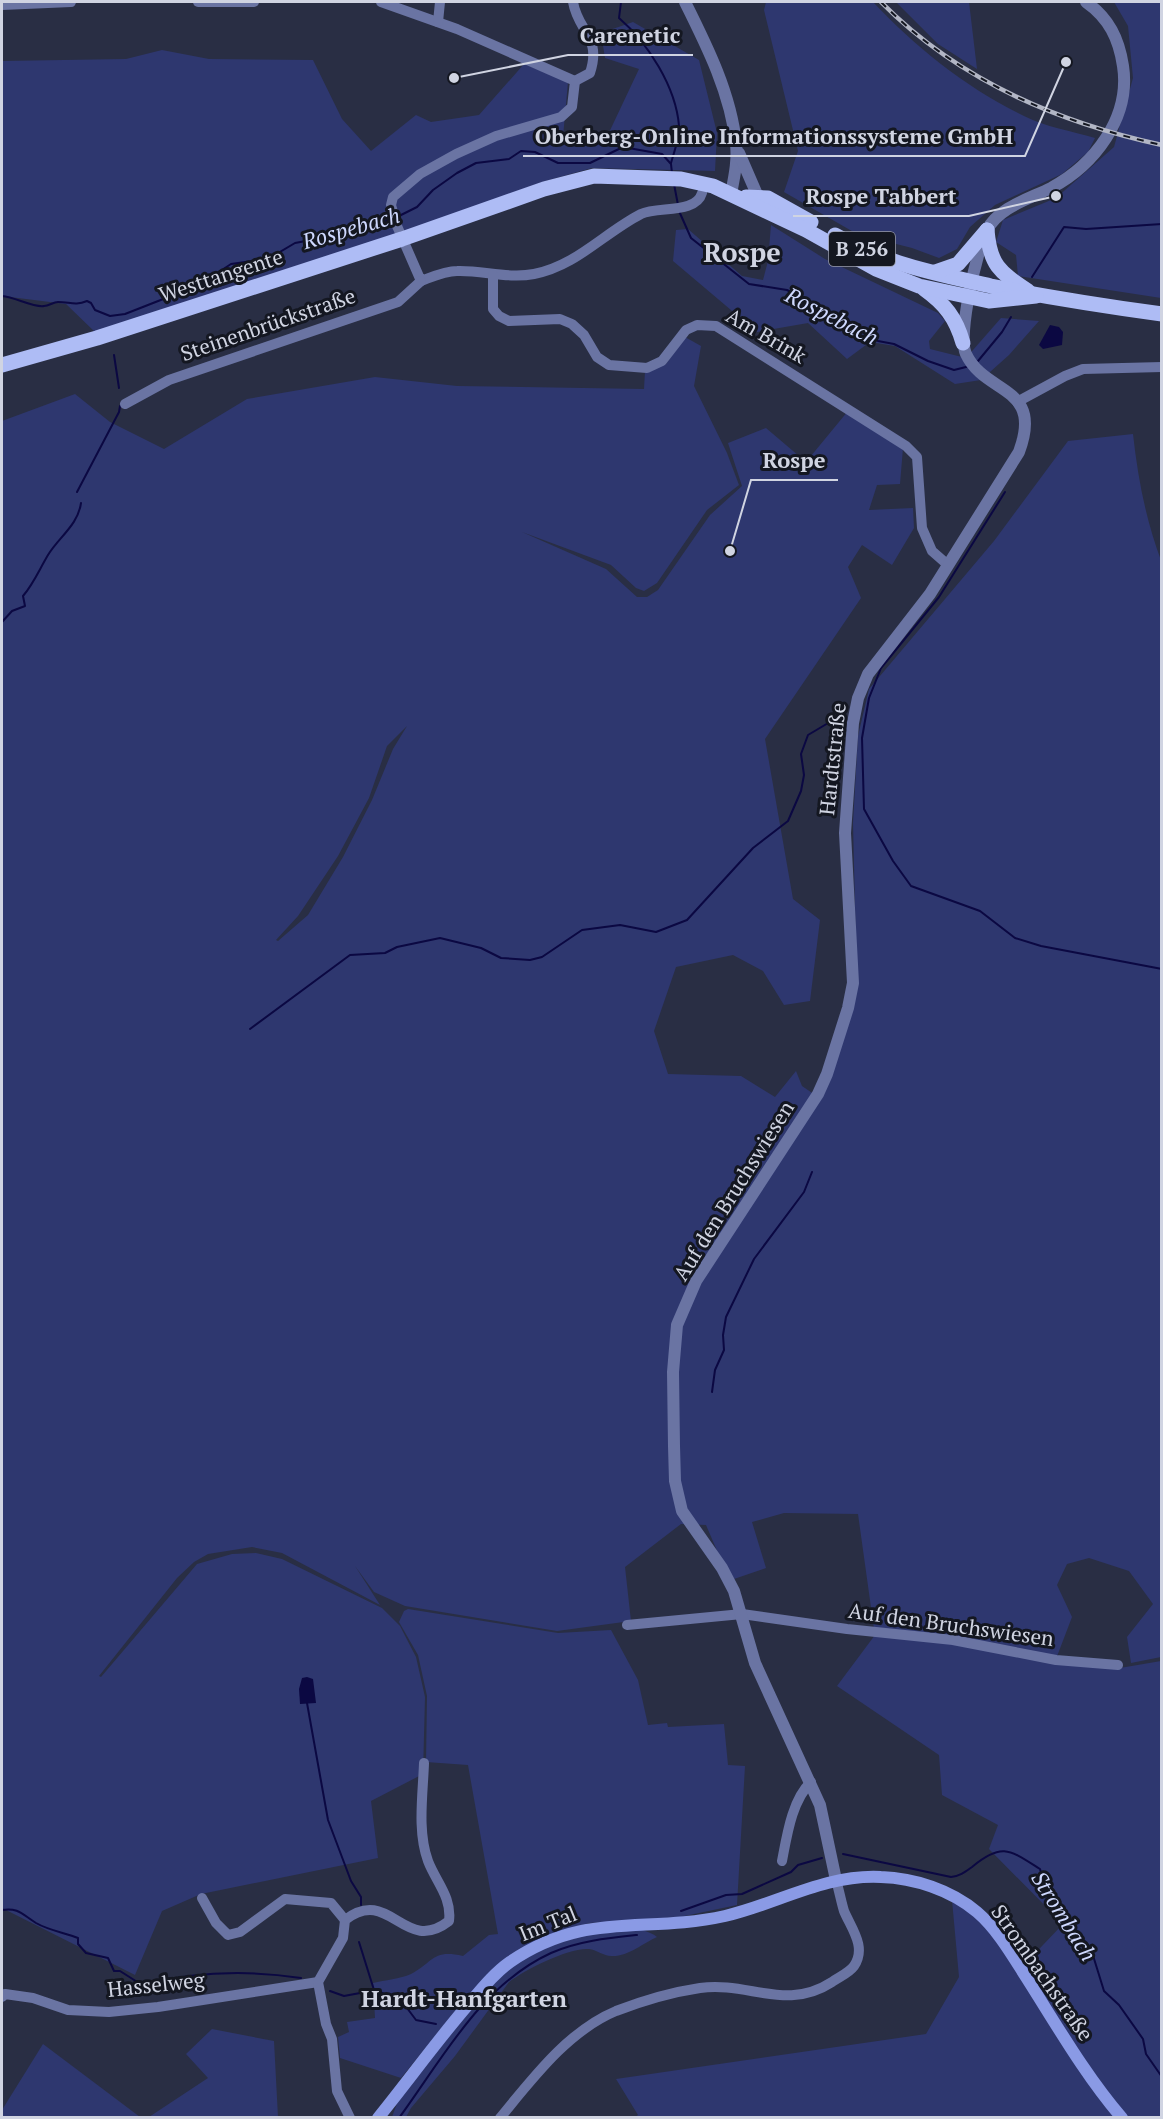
<svg xmlns="http://www.w3.org/2000/svg" width="1163" height="2119" viewBox="0 0 1163 2119" font-family="'PT Serif',serif">
<style>
.green{fill:#2e376f;fill-rule:evenodd}
.water{fill:#0b0842}
.lines{fill:none;stroke-linecap:round;stroke-linejoin:round}
.stream{stroke:#0b0842;stroke-width:2}
.minor{stroke:#6a74a3;stroke-width:10}
.tertiary{stroke:#6a74a3;stroke-width:12}
.secondary{stroke:#8a9ae5;stroke-width:12}
.primary{stroke:#aebcf5;stroke-width:15}
.rail-casing{stroke:#b2b6c5;stroke-width:4.5}
.rail{stroke:#141721;stroke-width:2;stroke-dasharray:7;stroke-linecap:butt}
.labels{text-anchor:middle;stroke-width:6;stroke-linejoin:round;paint-order:stroke}
.shield{fill:#141721;stroke:#989ba8;stroke-width:1.5}
.shield-label{font-size:20px;font-weight:bold;fill:#d0d4e2}
.street-label{font-size:21px;fill:#d0d4e2;stroke:#141721}
.water-label{font-size:22px;font-style:italic;fill:#ced8fe;stroke:#141721}
.quarter-label{font-size:24px;font-weight:bold;fill:#d0d4e2;stroke:#141721}
.district-label{font-size:27px;font-weight:bold;fill:#d0d4e2;stroke:#141721}
.leader{fill:none;stroke:#d0d4e2;stroke-width:2}
.callout-dot{fill:#d0d4e2;stroke:#141721;stroke-width:2}
.callout-label{font-size:22px;text-anchor:middle;font-weight:bold;fill:#d0d4e2;stroke:#141721;stroke-width:6;stroke-linejoin:round;paint-order:stroke}
</style>
<rect width="100%" height="100%" fill="#292e44"/>
<g class="green">
<path d="M766,2h107c42,45 95,87 151,114 21,11 48,15 71,22l-7,14 -26,22 -67,31 -25,22 -13,22 -18,9 -27,-10 -55,-14 -73,-42 14,-41 -34,-141z"/>
<path d="M896,2h73l8,67 -39,-25z"/>
<path d="M1114,2h47v296l-143,-22 -2,-21 -20,-13 7,-22 53,-22 58,-51 19,-69 -5,-52z"/>
<path d="M633,22l66,38 18,73 -2,38 -123,-3 -50,14 -141,53 -305,98 -30,-29 -64,-8v-235l124,-2 36,-9 47,9 104,1 29,59 29,32 45,-36 15,7 48,-7 45,-51 44,18 -5,55 42,4 34,-72 -34,-11 -4,-25z"/>
<path d="M771,225l54,34 113,54 7,8 -16,20 1,8 36,9 35,-40 38,3 -30,34 -28,25 -26,4 -60,-38 -25,-4 -23,17 -39,-36 -51,9 -84,-71 3,-31 12,-1 54,47 21,4 5,-19z"/>
<path d="M685,337l16,9 -7,40 33,67 12,32 -32,25 -50,73 -13,8 -8,-3 -25,-23 -89,-33 84,37 31,28h10l11,-7 52,-75 32,-29 -14,-43 38,-15 40,34 42,-51 55,37 -3,36 -23,1 -8,25 44,-2 1,20 -22,37 -30,-20 -14,22 13,31 -96,141 28,160 27,21 -10,81 -26,4 -21,-34 -30,-16 -57,12 -22,64 14,43 73,2 34,21 21,-26 6,15 19,13 36,-109 -4,-167 5,-87 11,-47 125,-148 74,-100 65,-7c5,45 13,87 29,129l-1,1094 -30,6 -4,-26 26,-33 -24,-33 -40,-13 -22,6 -10,21 15,32 -16,42 -182,-30 -16,-115 -74,-1 -32,9 14,46 -32,11 -16,-26 -12,-28 -25,-1 -56,43 6,54 -74,10 -152,-25 -31,-14 -19,-26 25,39 -98,-52 -30,-6 -44,7 -14,8 -17,16 -78,98 2,1 96,-113 35,-10 24,-1 26,6 100,49 18,18 16,31 9,40 -2,77 -52,27 7,57 -177,36 -39,17 -27,64 -133,-67v-1487l73,-27 35,28 54,27 83,-50 128,-22 82,9 187,3 1,-18 21,-7zM407,726l-14,23 -21,51 -29,57 -35,58 -30,26 -2,-1 22,-24 40,-60 31,-58 18,-52z"/>
<path d="M408,1609l150,24 53,-3 27,50 10,45 19,-2 1,4 56,-3 4,41 17,1 -8,139 -57,12 -90,6 -21,5 -24,20c28,-9 86,-31 112,-11 -14,6 -29,20 -46,19 -7,0 -14,-6 -22,-7 -19,-2 -65,21 -80,33l-54,74 -44,52 -5,9h-14l10,-27 46,-70 -47,58 -61,-20 -2,-21 11,-5 -2,-10 28,-4 -2,-35c12,-3 27,-4 38,-9 23,-12 21,-25 52,-18l26,-21 9,-1 -30,-169 -42,-3 1,-66 -9,-41 -19,-33 5,-11z"/>
<path d="M875,1635l23,1 222,32 41,-7v456h-34l-23,-26 -82,-124 41,-43 -74,-75 9,-24 -56,-30 -3,-40 -102,-69z"/>
<path d="M952,1900l24,16 22,23 116,178h-479l3,-2 -22,-36 310,-45 33,-57z"/>
<path d="M212,2029l62,12 4,76h-129l59,-39 -22,-24z"/>
<path d="M43,2044l97,73h-138v-7z"/>
</g>
<g class="water">
<path d="M1050,325l9,2 4,5 -1,13 -19,4 -4,-4z"/>
<path d="M307,1677l6,2 3,24 -16,1 -1,-15 3,-11z"/>
</g>
<g class="lines">
<g class="stream">
<path d="M621,2l-2,16c29,25 57,69 60,108 1,11 -5,26 -8,37"/>
<path d="M674,184l4,21"/>
<path d="M679,211l12,27 58,46 38,6 72,37 19,14 16,3 34,17 26,9 16,-4"/>
<path d="M399,216l18,-9 16,-17 24,-17 19,-10 33,-4 12,-8 14,1 23,11h32l33,-16 39,7 9,10 1,9"/>
<path d="M1032,277l32,-50 22,2 76,-5"/>
<path d="M2,296c13,1 32,12 42,10 5,0 9,-4 14,-4 12,0 17,4 29,-1l4,2 4,7 15,6 15,-2 74,-29 32,-21 37,-5 27,-16 69,-13 27,-11"/>
<path d="M114,355l5,33"/>
<path d="M978,361l24,-29 9,-15"/>
<path d="M77,492l42,-80 1,-6"/>
<path d="M1005,492l-66,105 -58,71 -12,30 -7,40 2,71 29,52 18,25 69,25 35,27 26,8 121,23"/>
<path d="M2,622l10,-11 13,-5 -2,-10c11,-13 16,-26 25,-41 11,-18 30,-30 33,-52"/>
<path d="M250,1029l100,-74 35,-2 12,-6 43,-9 41,10 20,10 29,2 12,-3 40,-27 38,-5 36,7 31,-12 66,-72 35,-27 13,-30 3,-16 -3,-21 7,-19 37,-22"/>
<path d="M712,1392l3,-22 9,-20 -1,-15 3,-18 28,-58 50,-67 8,-20"/>
<path d="M307,1703l21,117 23,61 10,16v8"/>
<path d="M843,1854l108,23c9,-1 14,-5 21,-10 30,-25 38,-17 68,2l8,28 43,52 13,42 15,14 24,34 3,15 16,23"/>
<path d="M2,1910c16,-3 21,5 34,13 12,7 29,10 42,15v6l8,9 22,5 6,13h6l22,14c51,-13 107,-15 159,-7"/>
<path d="M681,1911l45,-16 16,-1 49,-22 7,-7 24,-7"/>
<path d="M359,1942l15,48"/>
<path d="M330,1991l14,5 32,-6 28,14 12,16 20,4"/>
<path d="M399,2118c44,-60 82,-133 152,-165 27,-12 57,-15 86,-18"/>
</g>
<g class="minor">
<path d="M198,2h56"/>
<path d="M381,2l76,27 118,52 -3,26 -11,10 -65,19 -40,18 -36,20 -27,23 -2,8 6,21 24,55c11,-4 24,-10 36,-10 25,-1 51,8 77,3 42,-8 70,-41 107,-60 17,-8 55,0 61,-21"/>
<path d="M573,2c5,30 29,35 17,71l-15,8"/>
<path d="M2,5l69,-3"/>
<path d="M438,22l2,-20"/>
<path d="M493,275v34l6,7 10,5 51,-2 12,5 12,11 13,22 12,8 38,3 15,-7 24,-31 11,-5 19,1 190,120 11,11 5,71 10,23 16,14"/>
<path d="M1017,402l48,-26 18,-7 79,-2"/>
<path d="M125,404l44,-24 229,-78 23,-21"/>
<path d="M627,1625l115,-11 105,15 106,11 103,20 62,5"/>
<path d="M782,1861c5,-26 10,-61 29,-79"/>
<path d="M202,1898l14,25 12,12 12,-3 45,-33 46,4 14,17"/>
<path d="M2,1997l3,-3 28,4 35,12 41,2 49,-5 160,-25"/>
<path d="M350,2118l-13,-27 -5,-52 -6,-15 -8,-42 25,-44 2,-18c45,-35 59,36 104,1 3,-24 -13,-39 -21,-60 -11,-30 -5,-67 -4,-98"/>
<path d="M500,2118c33,-40 68,-87 116,-107 26,-10 57,-19 84,-23 48,-7 86,24 132,-6 7,-5 17,-9 22,-16 13,-19 -3,-38 -10,-55 -3,-10 -5,-21 -8,-31"/>
</g>
<g class="tertiary">
<path d="M685,2c22,44 46,92 51,142 2,17 -2,34 -5,50"/>
<path d="M739,153l20,46"/>
<path d="M836,1880l-16,-75 -65,-142 -21,-72 -12,-23 -40,-57 -7,-30 -1,-35 -1,-74 4,-47 19,-44 122,-187 9,-20 21,-66 5,-25 -8,-150 8,-110 5,-25 10,-24 62,-80 89,-142c25,-67 -34,-57 -53,-98 -9,-18 11,-105 21,-124 12,-23 42,-31 64,-42 43,-23 80,-70 72,-122 -4,-27 -14,-48 -37,-64"/>
</g>
<path class="secondary" d="M378,2118c30,-37 58,-76 89,-112 13,-15 26,-32 43,-44 76,-52 134,-28 215,-46 52,-12 100,-42 156,-39 33,1 70,13 96,35 20,17 35,43 49,65 30,47 59,98 96,141"/>
<g class="primary">
<path d="M746,197l22,1 43,24"/>
<path d="M987,230c3,36 13,42 41,61"/>
<path d="M835,235c48,28 102,39 156,51 56,11 113,20 171,28"/>
<path d="M935,272l23,-8 29,-34"/>
<path d="M924,289c21,15 32,29 39,54"/>
<path d="M2,365l95,-27 305,-99 142,-50 50,-13 87,3 32,7 93,44 70,39 43,17 70,15 47,-5"/>
</g>
<defs>
<path id="rail" d="M881,2c76,77 175,120 281,143"/>
</defs>
<use href="#rail" class="rail-casing"/>
<use href="#rail" class="rail"/>
</g>
<g class="labels">
<rect class="shield" x="829" y="232" width="66" height="34" rx="4.5"/>
<g class="shield-label">
<text x="862" y="256">B 256</text>
</g>
<g class="street-label">
<text transform="translate(221 276) rotate(-18)" y="7">Westtangente</text>
<text transform="translate(268 325) rotate(-19)" y="7">Steinenbrückstraße</text>
<text transform="translate(766 336) rotate(30)" y="7">Am Brink</text>
<text transform="translate(833 759) rotate(-84)" y="7">Hardtstraße</text>
<text transform="translate(734 1191) rotate(-58)" y="7">Auf den Bruchswiesen</text>
<text transform="translate(951 1625) rotate(8)" y="7">Auf den Bruchswiesen</text>
<text transform="translate(548 1924) rotate(-22)" y="7">Im Tal</text>
<text transform="translate(1042 1973) rotate(55)" y="7">Strombachstraße</text>
<text transform="translate(156 1985) rotate(-6)" y="7">Hasselweg</text>
</g>
<g class="water-label">
<text transform="translate(351 228) rotate(-16)" y="8">Rospebach</text>
<text transform="translate(832 316) rotate(27)" y="8">Rospebach</text>
<text transform="translate(1064 1916) rotate(58)" y="8">Strombach</text>
</g>
<g class="quarter-label">
<text x="464" y="2007">Hardt-Hanfgarten</text>
</g>
<g class="district-label">
<text x="742" y="262">Rospe</text>
</g>
</g>
<path class="leader" d="M454 78L568 55H693M1066 62L1025 156H523M1056 196L969 216H793M730 551L751 480H838"/>
<g class="callout-dot">
<circle cx="454" cy="78" r="6"/>
<circle cx="1066" cy="62" r="6"/>
<circle cx="1056" cy="196" r="6"/>
<circle cx="730" cy="551" r="6"/>
</g>
<g class="callout-label">
<text x="630" y="43">Carenetic</text>
<text x="774" y="144">Oberberg-Online Informationssysteme GmbH</text>
<text x="881" y="204">Rospe Tabbert</text>
<text x="794" y="468">Rospe</text>
</g>
<rect width="1163" height="2119" fill="none" stroke="#d0d4e2" stroke-width="6"/>
</svg>
